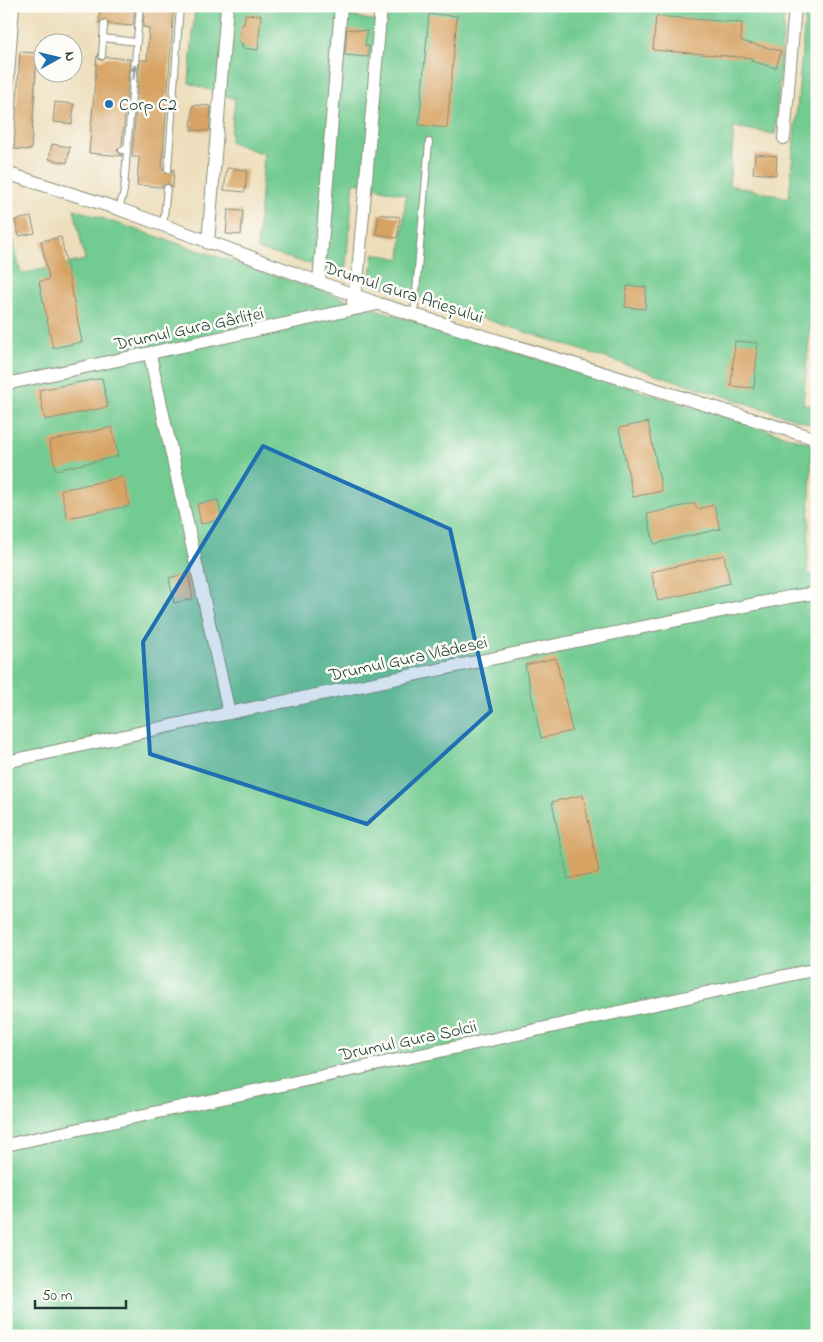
<svg xmlns="http://www.w3.org/2000/svg" width="823" height="1342" viewBox="0 0 823 1342" font-family="'Indie Flower',sans-serif">
<style>
.green{fill:#72cb91;stroke:#488462}
.building{fill:#d7a364}
.lines{fill:none;stroke-linecap:round;stroke-linejoin:round}
.lane-casing{stroke:#868e78;stroke-width:8}
.street-casing{stroke:#868e78;stroke-width:14}
.lane{stroke:#fff;stroke-width:6}
.street{stroke:#fff;stroke-width:12}
.oneway{fill:#8f9e9a}
.marked{fill:#1f6fb2;fill-opacity:0.2;stroke:#1f6fb2;stroke-width:4;stroke-linejoin:round}
.poi-dot{fill:#1f6fb2;stroke:#fdfcf7;stroke-width:2}
.labels{text-anchor:middle;stroke-width:5;stroke-linejoin:round;paint-order:stroke}
.poi-label{font-size:18px;fill:#1f3d34;stroke:#fdfcf7;text-anchor:start}
.street-label{font-size:18px;fill:#1f3d34;stroke:#fdfcf7}
</style>
<rect width="100%" height="100%" fill="#fdfcf7"/>
<filter id="ink" filterUnits="userSpaceOnUse"><feTurbulence type="fractalNoise" baseFrequency=".02" numOctaves="2"/><feDisplacementMap in="SourceGraphic" scale="10" xChannelSelector="R" yChannelSelector="G"/><feConvolveMatrix kernelMatrix="1 2 1 2 8 2 1 2 1" color-interpolation-filters="sRGB"/></filter>
<filter id="wash" filterUnits="userSpaceOnUse"><feTurbulence type="fractalNoise" baseFrequency=".0096" numOctaves="4" result="noise"/><feDisplacementMap in="SourceGraphic" scale="20" xChannelSelector="R" yChannelSelector="G"/><feGaussianBlur stdDeviation="1.12" result="paint"/><feColorMatrix in="noise" values="0 0 0 0 0 0 0 0 0 0 0 0 0 0 0 0 0 1.4 0 .05"/><feComposite in="paint" operator="in"/></filter>
<g filter="url(#wash)">
<rect width="100%" height="100%" fill="#eddebb"/>
<g class="green">
<path d="M195,6h83l56,6 53,12 2,-18h396l-10,128 -41,-7 -5,58 60,13 17,-192h11v247l-14,151 14,3v19l-447,-144 4,-29 26,6 6,-64 -52,-13 -9,92 -88,-25 7,-95 -34,-12 5,-43 -46,-16z"/>
<path d="M74,209l301,100 437,135 -5,130h10v762h-811v-1126l15,64 64,-14z"/>
</g>
<g id="blocks">
<g class="building">
<path d="M100,6h35l-2,20 -24,-2 -4,-5 -6,4z"/>
<path d="M145,6h29l-12,162 5,6 7,-5 -1,19 -6,-5 -5,4 -25,-2 2,-28h-7l8,-97h7l2,-32 -6,-1z"/>
<path d="M245,14l16,1 -3,35 -16,-2 1,-4 -4,-1 2,-20 3,1z"/>
<path d="M429,14l28,2 -10,112 -28,-3z"/>
<path d="M656,16l86,7 -1,18 40,10 -5,17 -25,-7 1,-3 -99,-8z"/>
<path d="M347,29l20,2 -2,15h4l-1,11 -23,-2z"/>
<path d="M20,52l17,1 -6,97 -17,-1z"/>
<path d="M97,56l4,5 6,-4 23,2 -8,86 -5,5 5,6 -33,-3z"/>
<path d="M55,102l19,2 -2,20 -19,-2z"/>
<path d="M193,105l18,1 -2,25 -18,-1z"/>
<path d="M52,144l18,3 -3,16 -18,-4z"/>
<path d="M755,154l22,2 -1,19 -23,-2z"/>
<path d="M227,168l20,2 -2,22 -21,-2z"/>
<path d="M228,210l15,1 -2,24 -15,-1z"/>
<path d="M379,214l21,3 -3,21 -21,-4z"/>
<path d="M31,217l4,16 -16,3 -4,-16z"/>
<path d="M61,237l21,105 -29,6 -14,-66 10,-3 -8,-38z"/>
<path d="M627,286l19,1 -1,22 -20,-2z"/>
<path d="M735,341l23,2 -4,45 -23,-2z"/>
<path d="M102,378l6,29 -63,13 -6,-30z"/>
<path d="M648,422l14,69 -29,6 -14,-69z"/>
<path d="M112,427l6,29 -62,14 -7,-29z"/>
<path d="M123,477l6,29 -62,12 -6,-28z"/>
<path d="M218,500l4,19 -21,5 -4,-20z"/>
<path d="M695,503l2,6 17,-4 6,24 -66,15 -7,-30z"/>
<path d="M724,555l6,28 -72,18 -7,-29z"/>
<path d="M188,573l5,26 -19,4 -5,-25z"/>
<path d="M556,658l16,73 -31,7 -16,-73z"/>
<path d="M583,795l16,77 -31,7 -16,-77z"/>
</g>
</g>
</g>
<g filter="url(#ink)">
<use href="#blocks" fill-opacity="0" stroke="#868e78" stroke-width="1"/>
<g class="lines">
<defs>
<g id="lane">
<path d="M103,38l34,4"/>
<path d="M102,56l2,-32"/>
<path d="M122,150h5l13,-144"/>
<path d="M168,169l12,-163"/>
<path d="M119,209l5,-18 3,-41"/>
<path d="M163,226l4,-38"/>
<path d="M414,315l15,-173"/>
</g>
<g id="street">
<path d="M6,101l7,-95"/>
<path d="M784,138l11,-132"/>
<path d="M6,173l113,36 260,95 438,135"/>
<path d="M208,243l19,-237"/>
<path d="M319,282l22,-276"/>
<path d="M353,302l5,-30 23,-266"/>
<path d="M150,355l79,358"/>
<path d="M6,384l372,-80"/>
<path d="M6,762l223,-49 560,-116 28,-4"/>
<path d="M6,1145l811,-176"/>
</g>
</defs>
<use href="#lane" class="lane-casing"/>
<use href="#street" class="street-casing"/>
<use href="#lane" class="lane"/>
<use href="#street" class="street"/>
</g>
<defs><path id="oneway-solid" d="M-6-.8H1V-3.2L6.5 0L1 3.2V.8H-6Z" transform="scale(1.25)"/></defs>
<use class="oneway" href="#oneway-solid" transform="translate(134 72) rotate(-85)"/>
</g>
<path class="marked" d="M263,446l187,83 41,182 -124,113 -217,-70 -7,-112z"/>
<circle class="poi-dot" cx="109" cy="104" r="5"/>
<g class="labels">
<g class="poi-label">
<text x="119" y="110">Corp C2</text>
</g>
<g class="street-label">
<text transform="translate(404 292) rotate(18)" y="6">Drumul Gura Arieșului</text>
<text transform="translate(189 328) rotate(-12)" y="6">Drumul Gura Gârliței</text>
<text transform="translate(408 658) rotate(-12)" y="6">Drumul Gura Vlădesei</text>
<text transform="translate(408 1040) rotate(-12)" y="6">Drumul Gura Solcii</text>
</g>
</g>
<rect width="823" height="1342" fill="none" stroke="#fdfcf7" stroke-width="25"/>
<g transform="translate(58 58) rotate(82)"><circle r="24" fill="#fdfcf7" stroke="#a4b0a9"/>
<path d="M0-4L9 19L0 12L-9 19Z" fill="#1f6fb2"/>
<text y="-8" font-size="14" font-weight="bold" text-anchor="middle" fill="#1f3d34">N</text>
</g>
<path d="M35 1300v8h91v-8" fill="none" stroke="#1f3d34" stroke-width="2.5"/>
<text x="42" y="1300" font-size="15" fill="#1f3d34" stroke="#fdfcf7" stroke-width="4" paint-order="stroke">50 m</text>
</svg>
